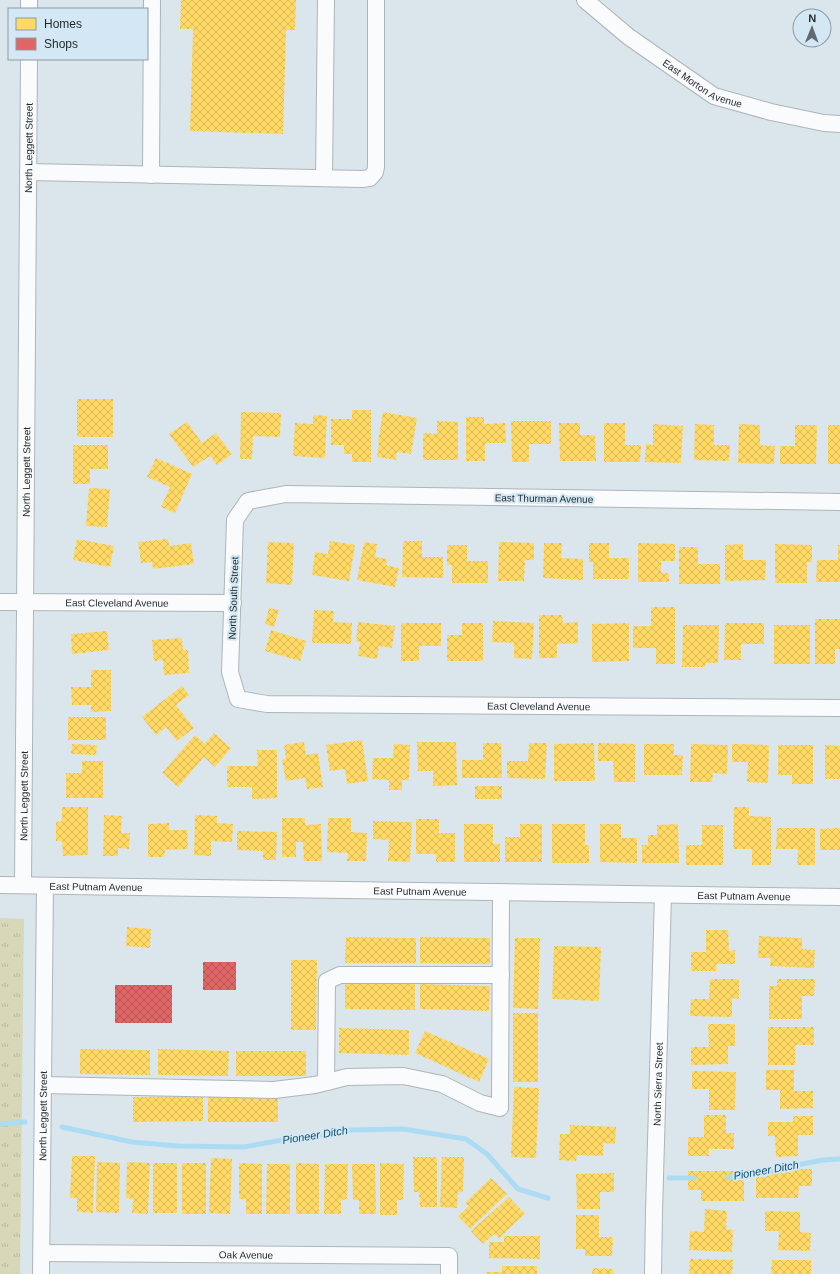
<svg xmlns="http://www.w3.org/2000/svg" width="840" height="1274" viewBox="0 0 840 1274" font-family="Helvetica,sans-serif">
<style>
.grass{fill:url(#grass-tufts)}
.homes{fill:url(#homes-cross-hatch)}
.shops{fill:url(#shops-cross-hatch)}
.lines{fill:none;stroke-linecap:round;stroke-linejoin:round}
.stream{stroke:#acdbf4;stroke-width:5}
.minor-casing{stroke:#adb5ba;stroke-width:18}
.minor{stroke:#fafbfc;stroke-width:16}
.labels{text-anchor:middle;stroke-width:4;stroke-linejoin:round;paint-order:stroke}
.street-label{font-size:10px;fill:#1f272c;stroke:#d3e8f4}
.water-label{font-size:11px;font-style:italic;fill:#0f506d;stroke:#d3e8f4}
</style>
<defs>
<pattern id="grass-tufts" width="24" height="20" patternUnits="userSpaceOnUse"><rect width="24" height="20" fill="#d7d8b8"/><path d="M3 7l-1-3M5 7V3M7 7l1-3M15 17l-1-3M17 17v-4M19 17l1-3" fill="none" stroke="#b8b99e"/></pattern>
<pattern id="homes-cross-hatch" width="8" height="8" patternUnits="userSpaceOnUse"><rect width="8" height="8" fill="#ffd966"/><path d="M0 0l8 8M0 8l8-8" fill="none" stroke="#daba59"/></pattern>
<pattern id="shops-cross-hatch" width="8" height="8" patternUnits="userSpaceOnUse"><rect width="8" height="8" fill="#e06666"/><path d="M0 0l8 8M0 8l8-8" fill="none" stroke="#b55454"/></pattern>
</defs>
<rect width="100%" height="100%" fill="#dbe6ec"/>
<path class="grass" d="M0,918l24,1 -4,355h-20z"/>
<g class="homes">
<path d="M181,0h115l-1,30h-9l-3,104 -93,-3 3,-102h-13z"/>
<rect x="77" y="399" width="36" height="38"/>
<path d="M352,410h19v52h-19v-8h-8v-9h-13v-26h21z"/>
<path d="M241,412l40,1 -1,24 -27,-1 -1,23h-12z"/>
<path d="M383,412l34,6 -6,36 -14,-2 -1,8 -19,-3 2,-14 -1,-1z"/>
<path d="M313,415l14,1 -2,42 -32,-2 2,-33 18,1z"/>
<path d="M466,417h18v7l21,-1 1,20h-21v18h-19z"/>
<path d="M437,421l21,1v38h-35v-27l14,1z"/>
<path d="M511,421h40v23h-22v18h-17z"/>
<path d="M187,422l15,21 14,-10 16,21 -15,11 -7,-9 -17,11 -24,-33z"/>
<path d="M559,423h21v12h15l1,26h-36z"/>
<path d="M604,423h21v22h16l-1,17h-36z"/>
<path d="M653,424l30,2 -2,37 -36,-1 1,-18 7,1z"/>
<path d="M695,424l19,1v20h16l-1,16 -35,-1z"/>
<path d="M739,424l21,1v20l15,1 -1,18 -36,-1z"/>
<path d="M795,425h22l-1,39h-36v-18h15z"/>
<rect x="828" y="425" width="12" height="39"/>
<path d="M73,445h35v24h-18v15h-17z"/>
<path d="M156,458l36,16 -17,39 -14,-6 9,-20 -23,-10z"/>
<path d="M89,488l21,1 -3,38 -21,-1z"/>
<path d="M77,539l37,7 -4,21 -37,-7z"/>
<path d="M168,539l1,7 22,-3 3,21 -41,5 -1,-7 -11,1 -3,-21z"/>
<path d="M330,541l25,4 -6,36 -37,-6 3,-23 13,2z"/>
<path d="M403,541h19v16h21v21l-41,-1z"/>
<path d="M268,542l26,1 -2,42 -26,-2z"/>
<path d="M364,542l13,2 -2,13 12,2 -1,6 13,3 -4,19 -38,-7z"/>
<path d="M499,542l35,1v17h-9l-1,21h-26z"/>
<path d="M544,543h18l-1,15 22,1v21l-40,-2z"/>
<path d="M589,543h20v15h20v21h-36v-17h-4z"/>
<path d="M638,543l37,1v17h-14v12h8v9h-31z"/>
<path d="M743,544v16h23l-1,20 -40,1v-36z"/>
<path d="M775,544l37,1v17h-5v21h-32z"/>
<path d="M447,545h20v16h21v22h-36v-18h-5z"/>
<path d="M838,545h2v37h-24l1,-22h21z"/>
<path d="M679,547h19v17h22v20h-41z"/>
<path d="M651,607h24v57h-19v-16h-23v-22h18z"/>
<path d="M269,608l10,2 -5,17 -9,-3z"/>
<path d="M314,610l20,1 -1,11 19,1 -1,21 -39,-1z"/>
<path d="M539,615h23l1,8 15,-1v21l-21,1v14h-18z"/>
<path d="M815,619h25v30h-5v15h-20z"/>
<path d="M493,621l41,2 -2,36 -18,-1v-15l-22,-1z"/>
<path d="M358,622l37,4 -3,22 -13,-2 -2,13 -19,-3 2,-14 -4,-1z"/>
<path d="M401,623h40v23h-22v15h-18z"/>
<path d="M462,623h21v38h-36v-26h15z"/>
<path d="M629,623v38l-37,1v-38z"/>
<path d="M725,623h39v21h-23v16h-17z"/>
<path d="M683,625h36l-1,38h-13v4h-23z"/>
<rect x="774" y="625" width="36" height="39"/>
<path d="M271,630l35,11 -6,20 -35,-10z"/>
<path d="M107,631l2,19 -37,4 -1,-20z"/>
<path d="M182,638l1,12h5l1,23 -25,2 -1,-15 -9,1 -2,-21z"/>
<path d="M91,670h20v41l-20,1v-7h-19l-1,-18h20z"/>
<path d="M182,686l7,9 -13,10 18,23 -17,13 -11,-14 -10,8 -14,-18z"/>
<rect x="68" y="717" width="38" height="23"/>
<path d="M214,733l17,15 -16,19 -11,-10 -26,30 -16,-14 33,-38 10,9z"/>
<path d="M362,740l6,41 -21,3 -2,-15 -15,2 -4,-26z"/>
<path d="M304,742l2,13 12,-2 5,34 -16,2 -2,-11 -19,3 -4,-21 4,-1 -2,-14z"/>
<path d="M417,742h39l1,43 -24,1v-15h-15z"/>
<path d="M483,743h18l1,35h-40v-18h21z"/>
<path d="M529,743h18l-2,36 -38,-1v-17h21z"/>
<path d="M594,743l1,38h-41v-37z"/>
<path d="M598,743l37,1v38h-21l-1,-21h-15z"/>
<path d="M72,744l25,1 -1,10 -25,-1z"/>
<path d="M394,744l16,1 -1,35h-7v10h-13v-10l-17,-1 1,-21h20z"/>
<path d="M644,744h30v11h9l-1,20h-38z"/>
<path d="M691,744l37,1 -1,29 -14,-1 -1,9h-22z"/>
<path d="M732,744l37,1 -1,38 -21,-1 1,-20h-16z"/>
<path d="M778,745h35v39h-21v-9h-14z"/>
<path d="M825,745l15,1v33h-15z"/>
<path d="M257,750h20v48l-25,1v-12h-25v-21h31z"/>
<path d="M82,761h21v37h-37v-25h16z"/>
<rect x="475" y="786" width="27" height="13"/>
<path d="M62,807h26v48l-25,1 -1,-15h-6v-19l6,-1z"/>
<path d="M734,807h15v9l22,1v48h-19v-16h-19z"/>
<path d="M104,815l18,1 -1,17h9l-1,16 -11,-1v8h-15z"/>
<path d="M195,815l22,1v7l16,1 -1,18 -21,-1v15l-17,-1z"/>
<path d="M282,818h23v7l16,-1 1,37h-18l-1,-19h-7v15h-14z"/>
<path d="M328,818h23v14l16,1 -1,28h-19l1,-8 -21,-1z"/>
<path d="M416,819h23v14h16v29h-19v-8h-20z"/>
<path d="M373,821l39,1 -2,40 -22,-1 1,-21 -16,-1z"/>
<path d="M169,823v7h18l1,19 -23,1 -1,7h-16v-33z"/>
<path d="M464,824h29v20h7v18h-36z"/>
<path d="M520,824h22v38h-37v-25h15z"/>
<path d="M552,824h33v21h4v18h-37z"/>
<path d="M600,824h21v14h16v25l-37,-1z"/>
<path d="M678,824l1,39h-37v-18h6v-10h9v-10z"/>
<path d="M702,825h21v40h-37v-20h16z"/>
<path d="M777,828h38v37h-18l1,-16h-22z"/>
<path d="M840,828v22h-20v-21z"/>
<path d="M237,831l40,1 -1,28h-13v-9l-26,-1z"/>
<path d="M127,927l24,2 -1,19 -24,-2z"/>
<path d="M706,930h22l1,21 6,-1v14h-19l1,7h-26v-19h15z"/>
<path d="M759,936l43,2v11l13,1 -1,18 -44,-2 1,-8h-13z"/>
<path d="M346,937l70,1v25h-71z"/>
<path d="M420,937l70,1v26l-70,-1z"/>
<path d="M515,938h25l-2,71 -25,-1z"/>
<path d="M554,946l47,1 -2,54 -47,-2z"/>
<path d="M291,960h26l-1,70h-25z"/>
<path d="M710,979h29v20l-7,-1v19l-42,-1 1,-17h18z"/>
<path d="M777,979h38l-1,17h-12v23h-33v-33h8z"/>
<path d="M345,984h70v26l-70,-1z"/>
<path d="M420,984l70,2 -1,25 -69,-2z"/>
<rect x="513" y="1013" width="25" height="69"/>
<path d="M708,1024h27v22h-7v18l-37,1v-18h18z"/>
<path d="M768,1027h46v18h-19v20h-27z"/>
<path d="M339,1028l70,2v25l-70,-2z"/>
<path d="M425,1031l64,28 -10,23 -64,-29z"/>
<path d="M80,1049l70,1v25l-70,-1z"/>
<path d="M158,1049l71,2 -1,25 -70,-1z"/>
<rect x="236" y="1051" width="70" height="25"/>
<path d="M766,1070h28v21h19v17l-33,1v-19h-14z"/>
<path d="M692,1071l44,1 -1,38h-26v-21h-17z"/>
<path d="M514,1087l25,1 -3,70 -25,-1z"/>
<path d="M203,1096v25l-70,1v-25z"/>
<rect x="208" y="1097" width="70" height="25"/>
<path d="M704,1115h22v18h8v16h-25v7h-21v-19h16z"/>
<path d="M793,1116h20v19h-15v21l-22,1 -1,-21h-7v-14h25z"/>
<path d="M570,1125l46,2 -1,17 -12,-1v13l-26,-1 -1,6 -17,-1 1,-26h10z"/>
<path d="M72,1156h23l-2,57 -16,-1v-14h-7z"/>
<path d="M413,1157h24v50h-17l-1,-15h-5z"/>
<path d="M442,1157h22l-1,35h-5l-1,16 -17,-1z"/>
<path d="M211,1158l21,1 -2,55 -21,-1z"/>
<path d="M97,1162l23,1 -1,50 -23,-1z"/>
<path d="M127,1162l23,1 -2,51 -16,-1 1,-14 -7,-1z"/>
<rect x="153" y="1163" width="24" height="50"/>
<rect x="182" y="1163" width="24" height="51"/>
<path d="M239,1163l23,1v50h-16v-15h-7z"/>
<path d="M296,1163l23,1v50h-23z"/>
<path d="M380,1163l24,1 -1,36h-6v15h-17z"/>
<path d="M267,1164h23v50h-24z"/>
<path d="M325,1164h23l-1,35 -6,1v14h-17z"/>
<path d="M352,1164h23l1,50h-17v-14h-6z"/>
<path d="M767,1169h45v17h-13l-1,12h-42v-21h11z"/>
<path d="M688,1171h46v9h10v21h-43v-11h-13z"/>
<path d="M614,1173v19h-14v17h-23l-1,-35z"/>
<path d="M491,1178l16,16 -37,35 -12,-13 11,-10 -4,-3z"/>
<path d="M509,1197l16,17 -26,24 -5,-4 -11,10 -12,-13z"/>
<path d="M705,1209l22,2 -1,18 7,1 -1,22 -43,-2 1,-19 14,1z"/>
<path d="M765,1211l35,1v20l11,1 -1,18 -32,-1 1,-19h-14z"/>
<path d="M576,1215h23v22h14l-1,19h-27v-7h-9z"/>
<path d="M504,1236h36v23l-51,-1v-16h15z"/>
<path d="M690,1259l43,1 -1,14h-43z"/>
<path d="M772,1260h39v14h-40z"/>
<path d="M502,1266h35v8h-50v-2h15z"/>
<path d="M593,1268l20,1v5h-21z"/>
</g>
<g class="shops">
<rect x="203" y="962" width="33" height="28"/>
<rect x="115" y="985" width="57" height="38"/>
</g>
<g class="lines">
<g class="stream">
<path d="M0,1124l25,-2"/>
<path d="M62,1127l70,15 46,4 66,1 49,-9 59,-8 51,-1 63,10 21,15 31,35 30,9"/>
<path d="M728,1177h8l87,-17 17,-1"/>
<path d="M669,1178h25"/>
</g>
<defs>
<g id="minor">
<path id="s1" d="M585,0l44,37 85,59 57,16 53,11 16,1"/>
<path d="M29,9v-9"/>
<path d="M28,172l334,7 8,-1 5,-6 1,-5v-167"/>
<path d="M151,175l1,-175"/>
<path d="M324,178l2,-178"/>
<path id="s2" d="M840,502l-554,-8 -38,7 -13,19 -5,152 8,27 29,5 573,4"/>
<path id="s3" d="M0,602l233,1"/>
<path id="s4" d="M0,885l840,12"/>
<path id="s5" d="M23,885l6,-826"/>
<path d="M326,1082l1,-101 13,-6h161"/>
<path d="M43,1085l231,5 41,-5 32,-8 56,-1 39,8 38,19 20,5 1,-215"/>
<path id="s6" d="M42,1253l407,3v18"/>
<path id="s7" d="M41,1274l4,-388"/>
<path id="s8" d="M653,1274l1,-62 9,-317"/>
</g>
</defs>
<use href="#minor" class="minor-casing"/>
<use href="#minor" class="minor"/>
</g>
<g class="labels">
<g class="street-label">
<text dy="4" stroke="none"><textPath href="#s1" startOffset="145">East Morton Avenue</textPath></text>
<text dy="4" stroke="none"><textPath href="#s5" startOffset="737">North Leggett Street</textPath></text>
<text dy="4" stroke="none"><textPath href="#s5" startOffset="413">North Leggett Street</textPath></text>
<text transform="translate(544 498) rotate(1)" y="4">East Thurman Avenue</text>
<text transform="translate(233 598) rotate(-88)" y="4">North South Street</text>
<text dy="4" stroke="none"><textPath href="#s3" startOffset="117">East Cleveland Avenue</textPath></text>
<text dy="4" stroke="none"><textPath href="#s2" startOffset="1097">East Cleveland Avenue</textPath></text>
<text dy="4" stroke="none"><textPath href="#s5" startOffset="89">North Leggett Street</textPath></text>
<text dy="4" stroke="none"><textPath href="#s4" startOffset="96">East Putnam Avenue</textPath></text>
<text dy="4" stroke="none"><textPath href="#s4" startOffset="420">East Putnam Avenue</textPath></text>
<text dy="4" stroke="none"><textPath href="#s4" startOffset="744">East Putnam Avenue</textPath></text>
<text dy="4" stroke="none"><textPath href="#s8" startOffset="190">North Sierra Street</textPath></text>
<text dy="4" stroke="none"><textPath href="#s7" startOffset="158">North Leggett Street</textPath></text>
<text dy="4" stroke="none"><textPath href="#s6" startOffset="204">Oak Avenue</textPath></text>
</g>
<g class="water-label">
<text transform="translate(315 1135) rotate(-9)" y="4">Pioneer Ditch</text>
<text transform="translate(766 1170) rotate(-10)" y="4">Pioneer Ditch</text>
</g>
</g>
<rect x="8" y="8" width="140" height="52" fill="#d3e8f4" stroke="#8b9ba4"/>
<rect x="16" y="18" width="20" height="12" fill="#ffd966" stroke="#8b9ba4"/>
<text x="44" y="28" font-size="12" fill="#1f272c">Homes</text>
<rect x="16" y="38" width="20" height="12" fill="#e06666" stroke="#8b9ba4"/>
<text x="44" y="48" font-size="12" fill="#1f272c">Shops</text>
<g transform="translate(812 28) rotate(1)"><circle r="19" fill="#d3e8f4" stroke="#8b9ba4"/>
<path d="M0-3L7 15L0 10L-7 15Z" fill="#616a6f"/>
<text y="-6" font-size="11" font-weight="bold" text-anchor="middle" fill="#1f272c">N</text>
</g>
</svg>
